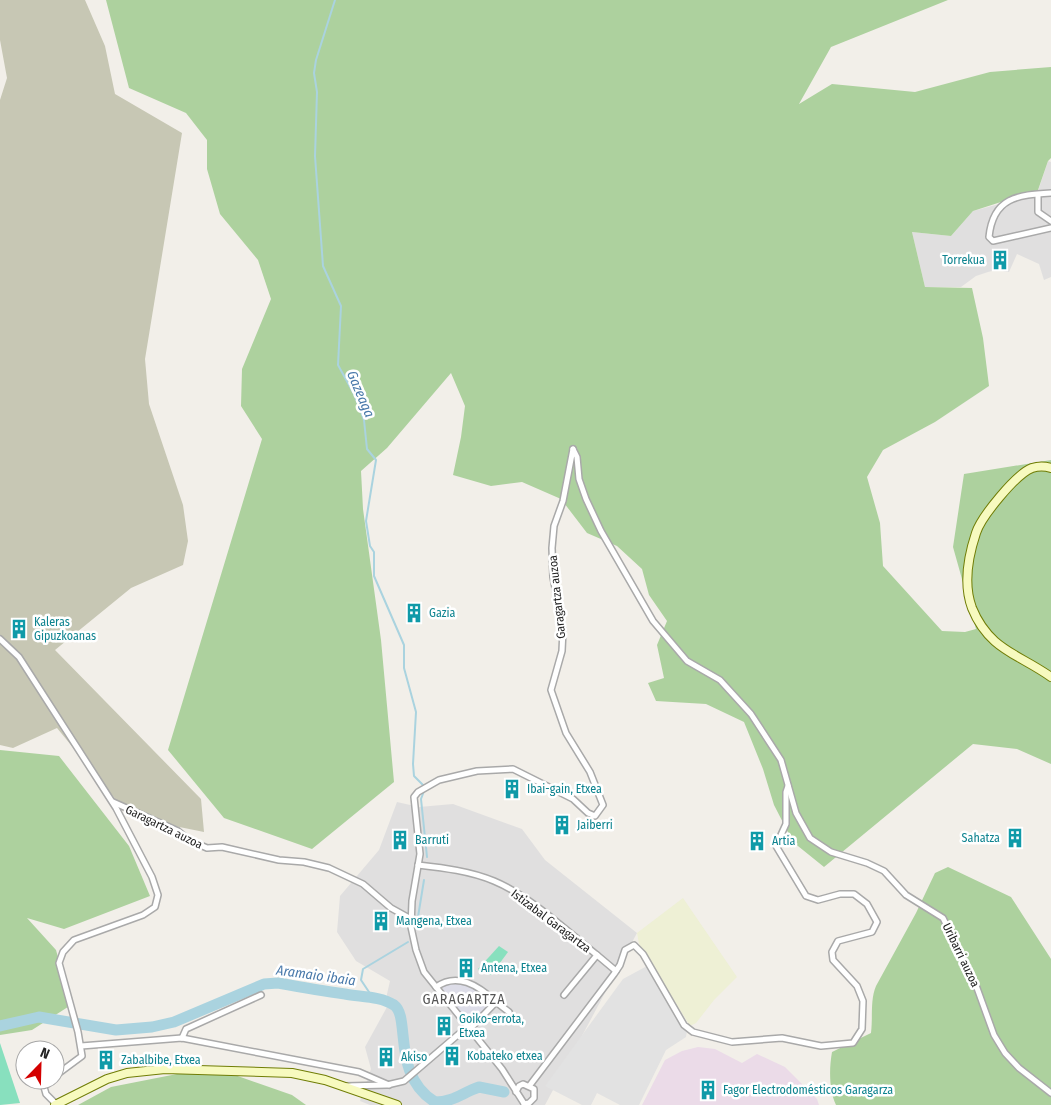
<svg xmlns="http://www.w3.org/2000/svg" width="1051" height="1105" viewBox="0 0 1051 1105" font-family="'Fira Sans Condensed',sans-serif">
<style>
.residential{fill:#e0dfdf}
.industrial{fill:#ebdbe8}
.construction{fill:#c7c7b4}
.farmland{fill:#eef0d5}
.forest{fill:#add19e}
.pitch{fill:#88e0be}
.parking{fill:#e2e2e2}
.plaza{fill:#dddde8}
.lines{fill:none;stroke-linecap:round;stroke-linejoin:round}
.stream{stroke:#aad3df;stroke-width:2}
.river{stroke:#aad3df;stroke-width:11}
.street-casing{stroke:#a9a9a9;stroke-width:8}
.secondary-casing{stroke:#707d05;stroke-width:10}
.street{stroke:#fff;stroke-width:5}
.secondary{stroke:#f7fabf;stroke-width:8}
.labels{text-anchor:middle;stroke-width:5;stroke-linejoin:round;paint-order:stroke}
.culture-label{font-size:12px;fill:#0d838f;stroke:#fff;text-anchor:start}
.street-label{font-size:12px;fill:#222;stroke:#fff}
.water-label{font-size:14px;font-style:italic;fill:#4a7aab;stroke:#fff}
.neighbourhood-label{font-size:14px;letter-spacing:1px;fill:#555;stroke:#fff}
</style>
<rect width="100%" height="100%" fill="#f2efe9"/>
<g class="residential">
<path d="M1048,161l3,1v115l-7,3 -5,-16 -22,-10 -8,18 -13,-2 -8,2 -12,4 -15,11h-36l-13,-55 39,4 22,-25 64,-17z"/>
<path d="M397,802l22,5 34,-3 69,25 23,31 92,73 -92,172h-175l-10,-4 11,-32 -6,-22 22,-40v-13l3,-13 -34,-20 -19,-29 3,-36 39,-46z"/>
</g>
<path class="industrial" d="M698,1047l17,2 27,14 15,-9 28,13 32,32 2,6h-177l23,-45 17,-9z"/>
<path class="construction" d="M0,0h85l20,46 10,48 67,39 -37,226 4,45 34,101 5,36 -5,24 -52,23 -76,62 146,149 3,33 -74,-15 -73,-89 -44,20 -13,-3v-645l7,-22 -7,-38z"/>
<path class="farmland" d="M683,898l54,79 -23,23 -18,23 -6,3 -51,-82 -2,-11z"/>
<g class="forest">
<path d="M106,0h842l-117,47 -32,57 33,-20 83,8 75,-20 61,-5v91l-3,3 -10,29 -65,21 -22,25 -39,-4 13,55 47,1 11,50 6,48 -54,36 -52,28 -16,27 13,46 3,43 59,65 23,1 11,-3 -23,-82 11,-73 87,-14v304l-34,-15 -44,-5 -149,123 -31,-25 -19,-37 -11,-36 -19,-47 -38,-18 -50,-3 -8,-18 16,-5 -7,-33 10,-24 -18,-26 -7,-26 -25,-23 -30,-13 -26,-34 -39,-17 -31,4 -38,-11 8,-38 4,-31 -14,-33 -64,75 -26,23 2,38 18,131 13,142 -82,67 -88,-31 -56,-68 94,-311 -21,-33 1,-37 29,-70 -13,-39 -38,-46 -13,-45v-29l-21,-27 -57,-25z"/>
<path d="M0,750l59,6 70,90 21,50 -86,33 -37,-11 29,32 15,55 -39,25 -32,5z"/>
<path d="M948,867l63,30 40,62v146h-215c-7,-15 -7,-36 -4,-53l39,-19c2,-16 -1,-33 5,-47l40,-73 19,-40z"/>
<path d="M177,1074h55l60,21 14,10h-228l33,-18z"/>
</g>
<g class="pitch">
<path d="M499,946l9,6 -17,23 -13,-6z"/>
<path d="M0,1043l20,60 -20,2z"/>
</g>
<path class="parking" d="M647,966l40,65 -1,6 -20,13 -27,55h-19l-23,-12 -6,12h-9l-37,-19 78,-107z"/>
<path class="plaza" d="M454,982l13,3 24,15 1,3 -19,21 -5,-1 -25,-33v-6z"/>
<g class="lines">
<g class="stream">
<path d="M335,0l-19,60 -2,13 3,19 -2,64 8,110 18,40 -3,59 16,29 10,26 3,29 9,11 -10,61 4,25 4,6v24l30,69v23l12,44 -3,52 1,12 10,10"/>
<path d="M424,791l-3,8 6,58"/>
<path d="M417,923l7,-43"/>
<path d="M373,998l-12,-18 2,-11 45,-27"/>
</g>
<path class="river" d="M0,1026l39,-9 77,13 36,-3 22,-5 90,-38 14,-1c22,4 45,8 67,11 15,3 35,2 49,11 17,12 -3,70 41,97 18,0 27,-9 44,-15l25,5"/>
<defs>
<g id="street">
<path d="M1051,193c-33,2 -58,4 -62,44l4,4 58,-13"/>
<path d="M1038,195v17l13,9"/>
<path d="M573,449l4,8 2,22 7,20 15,32 52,90 34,40 33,19 31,34 30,46 15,53 14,25 21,14 36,11 17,8 22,24 37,23 34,70 17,47 11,18 14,15 32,25"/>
<path d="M0,639l19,18 97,151 36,69 6,18 -3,12 -12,8 -69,25 -11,12 -4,11 19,69 4,24 -27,20"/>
<path d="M113,802l65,29 11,9 18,8 15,-1 57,13 25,2 25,6 34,16 28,24 20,11"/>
<path d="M418,865c26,3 52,6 76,16 36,15 73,50 103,74"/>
<path d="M436,987c21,-15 42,-2 60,15l-26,27"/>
<path d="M564,995l33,-40 19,16"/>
<path d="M496,1002l13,10"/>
<path d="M182,1038l4,-9 75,-34"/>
<path d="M81,1046l101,-8 177,34 30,13"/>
<path d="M49,1080l-5,7 2,7 10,10"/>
<path d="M530,1085l84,-111 6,-9 5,-15 9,-5 9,9 41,71 9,7 39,10 50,-4 39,8 32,-3 9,-14 1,-28 -6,-15 -24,-26 -1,-8 6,-11 34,-9 5,-10 -10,-18 -13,-10h-14l-22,6 -12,-4 -30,-50 10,-22v-32l2,-6"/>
<path d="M345,1086l42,-1 17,-4 63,-54"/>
<path d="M516,1092l3,-6 4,-2 11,5v9l-5,5 -5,1"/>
<path d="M525,1105l-23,-36 -78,-97 -8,-22 -5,-23 1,-26 8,-47 -6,-57 4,-5 21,-12 38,-9 36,-2 60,30 15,14 7,3 8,-11 -13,-33 -24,-39 -15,-43 11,-39 1,-21 -10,-53 -1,-29 2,-22 9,-25 10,-52"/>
</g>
<g id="secondary">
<path d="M1051,468c-6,-2 -13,-2 -19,0 -16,6 -51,49 -56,65 -8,24 -13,51 -4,75 17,42 47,46 79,69"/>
<path d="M55,1105l52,-26 20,-6 38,-4 127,4 33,7 72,25"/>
</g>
</defs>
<use href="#street" class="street-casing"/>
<use href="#secondary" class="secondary-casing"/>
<use href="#street" class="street"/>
<use href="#secondary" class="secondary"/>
</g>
<defs>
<symbol id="building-bare" viewBox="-9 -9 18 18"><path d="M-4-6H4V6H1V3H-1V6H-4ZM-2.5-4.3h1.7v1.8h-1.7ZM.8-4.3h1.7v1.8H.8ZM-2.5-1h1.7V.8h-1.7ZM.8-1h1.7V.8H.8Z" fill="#0f9aa8" stroke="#fff" stroke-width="2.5" paint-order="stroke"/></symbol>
</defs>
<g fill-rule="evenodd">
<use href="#building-bare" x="986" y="246" width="28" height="28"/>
<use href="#building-bare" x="400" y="599" width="28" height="28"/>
<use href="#building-bare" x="5" y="615" width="28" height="28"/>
<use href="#building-bare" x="498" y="775" width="28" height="28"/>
<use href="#building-bare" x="548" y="811" width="28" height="28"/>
<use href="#building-bare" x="1001" y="824" width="28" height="28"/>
<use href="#building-bare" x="386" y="826" width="28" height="28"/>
<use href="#building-bare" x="743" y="827" width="28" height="28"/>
<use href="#building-bare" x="367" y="907" width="28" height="28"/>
<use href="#building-bare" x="452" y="954" width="28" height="28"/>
<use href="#building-bare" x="430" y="1012" width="28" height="28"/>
<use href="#building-bare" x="438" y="1042" width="28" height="28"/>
<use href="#building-bare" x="372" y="1043" width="28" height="28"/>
<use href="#building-bare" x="92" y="1046" width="28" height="28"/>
<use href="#building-bare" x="694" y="1076" width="28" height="28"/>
</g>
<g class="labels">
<g class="culture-label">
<text x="985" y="264" text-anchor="end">Torrekua</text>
<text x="429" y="617">Gazia</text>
<text x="34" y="626">Kaleras<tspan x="34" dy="14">Gipuzkoanas</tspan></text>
<text x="527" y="793">Ibai-gain, Etxea</text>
<text x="577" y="829">Jaiberri</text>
<text x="1000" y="842" text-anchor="end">Sahatza</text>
<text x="415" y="844">Barruti</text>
<text x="772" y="845">Artia</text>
<text x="396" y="925">Mangena, Etxea</text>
<text x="481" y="972">Antena, Etxea</text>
<text x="459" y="1023">Goiko-errota,<tspan x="459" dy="14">Etxea</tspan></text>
<text x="467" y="1060">Kobateko etxea</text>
<text x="401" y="1061">Akiso</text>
<text x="121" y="1064">Zabalbibe, Etxea</text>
<text x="723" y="1094">Fagor Electrodomésticos Garagarza</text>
</g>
<g class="street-label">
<text transform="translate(557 597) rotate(-96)" y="4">Garagartza auzoa</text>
<text transform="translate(164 827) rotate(26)" y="4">Garagartza auzoa</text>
<text transform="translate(551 921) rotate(37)" y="4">Istizabal Garagartza</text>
<text transform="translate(961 955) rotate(64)" y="4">Uribarri auzoa</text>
</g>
<g class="water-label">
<text transform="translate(361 394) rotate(67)" y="5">Gazeaga</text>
<text transform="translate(316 975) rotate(8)" y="5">Aramaio ibaia</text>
</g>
<g class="neighbourhood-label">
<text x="464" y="1004">GARAGARTZA</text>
</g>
</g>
<g transform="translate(40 1065) rotate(23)"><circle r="24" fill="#ffffff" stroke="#a7a7a7"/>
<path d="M0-4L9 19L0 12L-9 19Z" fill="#d40000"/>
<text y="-8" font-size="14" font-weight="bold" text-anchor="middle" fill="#222222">N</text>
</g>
</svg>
